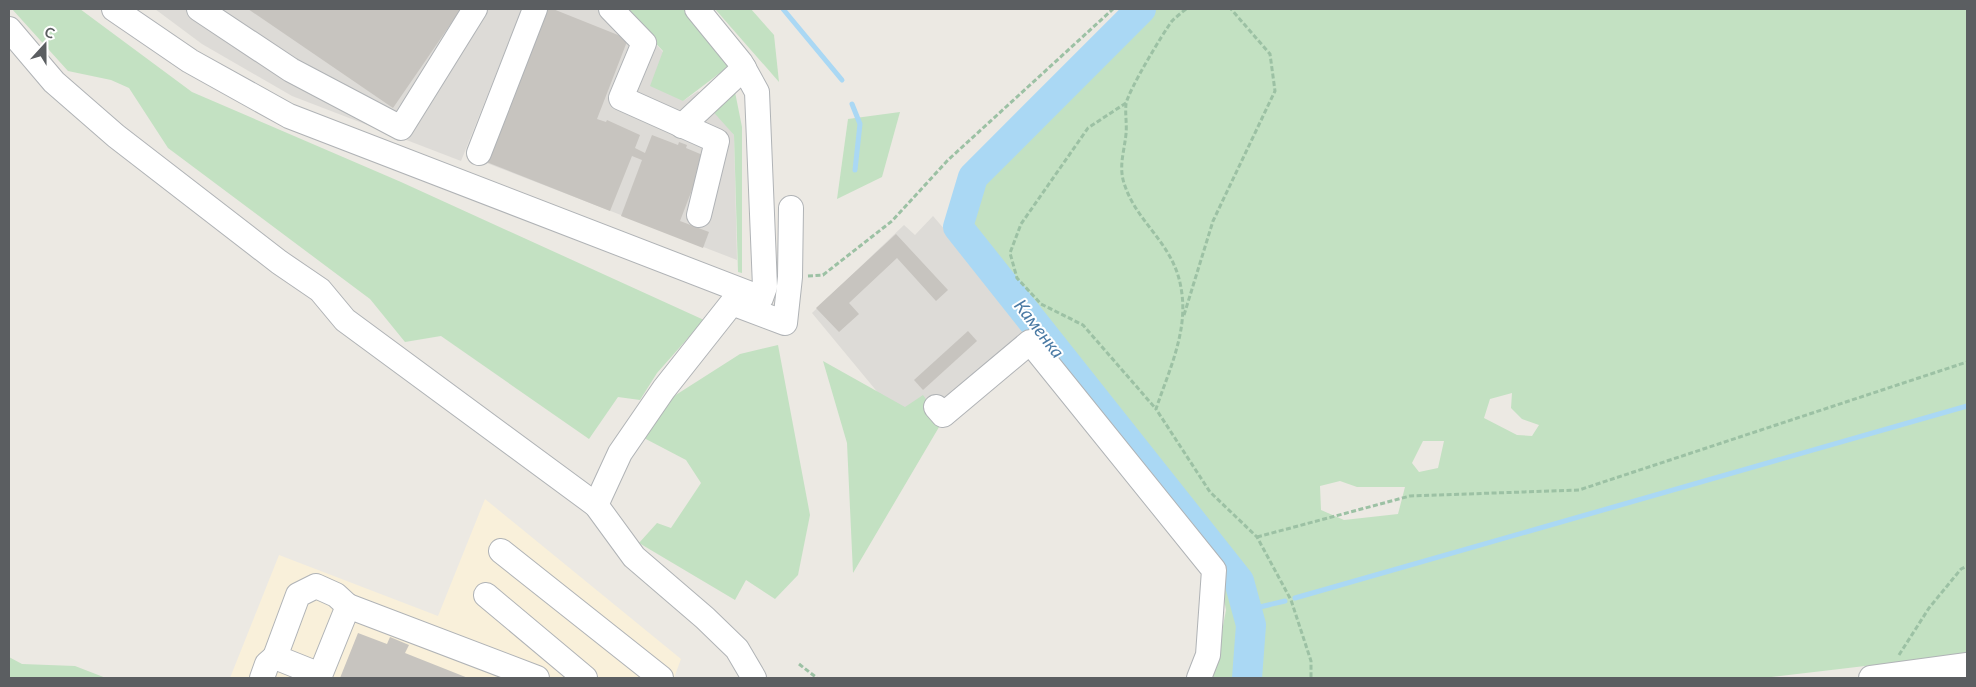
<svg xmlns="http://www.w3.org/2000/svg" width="1976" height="687" viewBox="0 0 1976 687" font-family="Lato,sans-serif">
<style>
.commercial{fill:#f9f0da}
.industrial{fill:#dddbd7}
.green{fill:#c3e1c2;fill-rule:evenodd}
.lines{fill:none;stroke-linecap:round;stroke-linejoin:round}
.stream{stroke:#aad8f4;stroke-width:5}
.river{stroke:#aad8f4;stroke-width:30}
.building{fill:#c7c4bf}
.minor-casing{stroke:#b0b3b6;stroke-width:26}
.path{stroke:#9cc1a4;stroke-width:3;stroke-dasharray:5 2.5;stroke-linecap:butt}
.minor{stroke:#fff;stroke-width:24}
.labels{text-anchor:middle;stroke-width:4;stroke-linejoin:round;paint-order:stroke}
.water-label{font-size:18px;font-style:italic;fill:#4a7aa4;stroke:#fff}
</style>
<rect width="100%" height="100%" fill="#ece9e3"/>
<path class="commercial" d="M485,499l196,160 -7,19h-444l49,-123 159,61z"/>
<g class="industrial">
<path d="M155,9h367l-61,152 -169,-65 -90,-52z"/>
<path d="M529,9h94l40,43 20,49 15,-10 36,44 3,125 -266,-103z"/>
<path d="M933,216l98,114 -123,99 -96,-116 92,-88 11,10z"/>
</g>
<g class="green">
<path d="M12,9h68l112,83 209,90 303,138 -47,53 -17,27 -22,-3 -29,42 -148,-103 -36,6 -35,-43 -202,-151 -39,-60 -18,-8 -43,-9z"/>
<path d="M631,9h53l49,54 -50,38 -33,-15 13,-35 -36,-38z"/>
<path d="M715,9h36l23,26 5,47z"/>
<path d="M1156,9h811v645l-204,24h-550l13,-68 -8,-42 -260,-337 24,-47zM1512,393l-1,15 11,11 17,6 -7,11 -15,-1 -33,-17 6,-19zM1423,441h21l-6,27 -19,4 -7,-9zM1340,481l17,6h48l-7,27 -54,6 -23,-10 -1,-24z"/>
<path d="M733,82l9,45v146l-4,-1 -4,-137 -25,-28z"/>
<path d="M900,112l-18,65 -45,22 11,-80z"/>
<path d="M778,345l32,170 -12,60 -23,24 -29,-19 -11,20 -96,-57 18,-20 14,5 30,-45 -15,-23 -44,-23 29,-39 69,-44z"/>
<path d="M823,361l82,46 18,-12 19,27 -89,151 -6,-130z"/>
<path d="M9,657l13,7 53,2 31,12h-97z"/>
</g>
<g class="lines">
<g class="stream">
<path d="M783,9l59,71"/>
<path d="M852,104l8,20 -5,46"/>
<path d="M1295,598l672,-192"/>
<path d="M1247,610l38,-9"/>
</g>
<path class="river" d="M1141,9l-168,168 -15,50 281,354 12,44 -4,53"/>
</g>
<g class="building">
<path d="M248,9h213l-68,99z"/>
<path d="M545,9h8l75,30 -31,80 9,3 1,-2 33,15 -5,13 10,5 7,-18 26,10 1,-3 8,3 -1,3 19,8 -25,65 29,11 -6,16 -82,-32 21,-56 -10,-4 -22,55 -126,-50z"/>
<path d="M896,234l52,56 -12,11 -39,-43 -48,45 10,11 -20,18 -23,-24z"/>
<path d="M968,331l9,10 -54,49 -9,-10z"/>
<path d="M358,633l29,11 3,-7 19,8 -4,8 63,25h-128z"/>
</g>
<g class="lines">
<defs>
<g id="minor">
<path d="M114,9l76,52 99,55 472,182 4,-11 -8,-195 -16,-29 -44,-54"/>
<path d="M199,9l92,61 110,58 74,-119"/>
<path d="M611,9l33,34 -23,55 96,43 -18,74"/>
<path d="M9,29l45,53 62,54 163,126 41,28 25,30 251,185 38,52 71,61 32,31 17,29"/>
<path d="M682,126l62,-58"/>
<path d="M479,153l56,-144"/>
<path d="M936,407l7,8 87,-73 184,228 -6,85 -9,23"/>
<path d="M596,505l24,-52 44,-64 68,-86 53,20 5,-46 1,-69"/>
<path d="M501,551l160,127"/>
<path d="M486,595l99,83"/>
<path d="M320,675l-45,-18 23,-62 18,-9 20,9 12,11"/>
<path d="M262,678l5,-14 8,-7"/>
<path d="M319,678l29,-72 189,72"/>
<path d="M1871,678l96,-13"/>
</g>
</defs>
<use href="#minor" class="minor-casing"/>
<g class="path">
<path d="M1186,9c-5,4 -10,8 -14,12 -9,12 -44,70 -46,83 -1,10 1,20 0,30 -2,19 -8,34 -1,52 13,38 49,58 56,102 8,42 -12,82 -25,121l54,83 47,45 34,63 20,61v17"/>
<path d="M1126,103l-38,25 -67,96 -11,29 7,25 24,26 42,21 73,84"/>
<path d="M808,276l15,-1 69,-54 56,-61 165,-151"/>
<path d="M1184,315l29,-94 62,-130 -5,-37 -39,-45"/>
<path d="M1257,537l153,-41 169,-6 388,-128"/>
<path d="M1899,655l30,-47 32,-39 6,-3"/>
<path d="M799,664l18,14"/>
</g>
<use href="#minor" class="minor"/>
</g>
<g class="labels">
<g class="water-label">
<text transform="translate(1039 329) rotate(52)" y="6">Каменка</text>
</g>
</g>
<rect width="1976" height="687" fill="none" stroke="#5b5e61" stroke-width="20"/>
<g transform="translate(45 45) rotate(21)" stroke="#ffffff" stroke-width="4" paint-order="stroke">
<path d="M0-4L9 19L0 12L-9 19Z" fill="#5b5e61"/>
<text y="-8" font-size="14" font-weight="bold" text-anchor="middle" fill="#5b5e61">С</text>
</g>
</svg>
